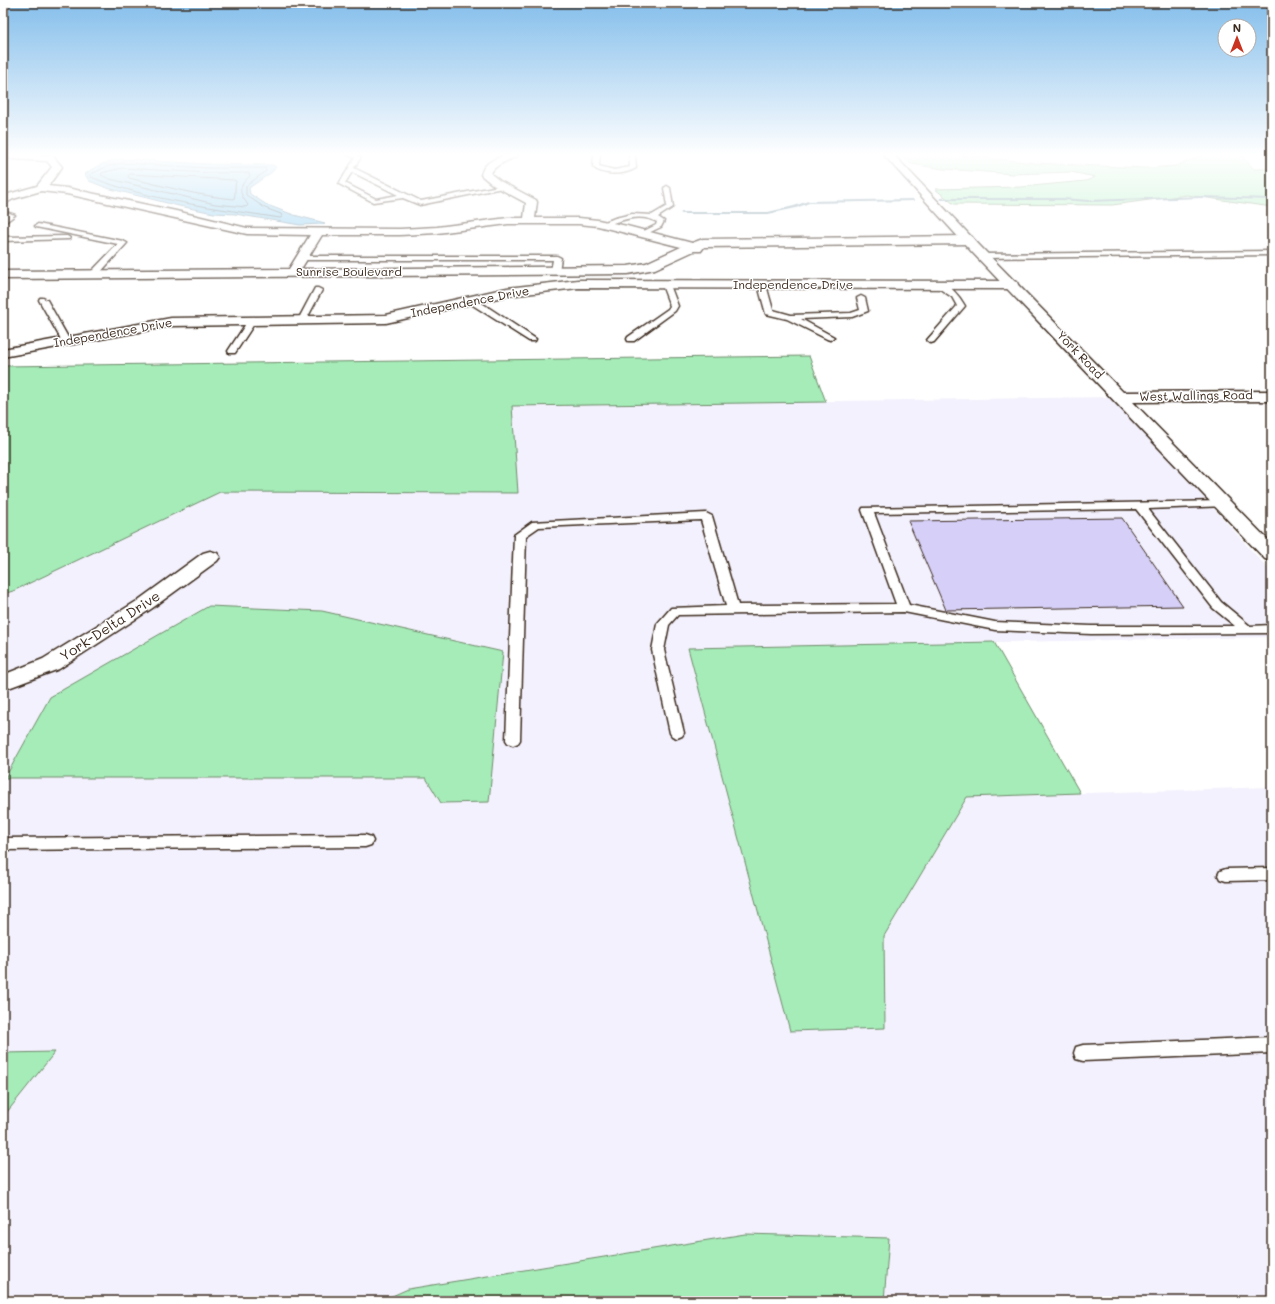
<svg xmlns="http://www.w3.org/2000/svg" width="1275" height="1304" viewBox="0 0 1275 1304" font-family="Mali,sans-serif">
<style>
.built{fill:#f3f1fd}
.green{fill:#a5ecb8;stroke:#708b6b}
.water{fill:#8ecdef;stroke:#6d8c9b}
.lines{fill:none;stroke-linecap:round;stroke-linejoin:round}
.shore{stroke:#5c6b72;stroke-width:1}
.stream{fill:#6d8c9b;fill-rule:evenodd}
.building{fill:#d6d0f8;stroke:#3b2a1e}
.lane-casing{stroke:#3b2a1e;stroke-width:3}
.street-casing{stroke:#3b2a1e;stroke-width:3}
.secondary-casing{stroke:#3b2a1e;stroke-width:3}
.lane{fill:#fff;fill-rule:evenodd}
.street{fill:#fff;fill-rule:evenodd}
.secondary{fill:#fff;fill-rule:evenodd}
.labels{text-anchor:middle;stroke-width:3;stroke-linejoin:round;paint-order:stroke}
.far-street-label{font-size:12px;fill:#3b2a1e;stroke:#fff}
.street-label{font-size:14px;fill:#3b2a1e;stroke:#fff}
</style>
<rect width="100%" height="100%" fill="#fff"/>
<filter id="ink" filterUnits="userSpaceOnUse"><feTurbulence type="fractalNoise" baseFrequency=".025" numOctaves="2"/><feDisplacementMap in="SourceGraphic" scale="8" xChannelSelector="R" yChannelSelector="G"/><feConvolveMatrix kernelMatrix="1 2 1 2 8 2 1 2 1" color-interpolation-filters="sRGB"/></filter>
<g filter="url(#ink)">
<path class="built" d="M1113,397l159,176v64l-584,11 197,380 -1,-92 83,-139 305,-10v514h-1269v-707l10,-3 207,-99 297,1 -5,-87z"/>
<g class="green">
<path d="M900,154h50l85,9 111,5 29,-2 29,-11v-1h36l14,15h18v38l-85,-12 -75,10 -158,-1 -19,-15 86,-2 65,-6 9,-4 -24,-5 -58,2 -70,-5 -32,-5z"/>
<path d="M809,356l17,46 -314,4 6,87 -298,-1 -207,99 -10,3v-228z"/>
<path d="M209,606l113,5 181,41 -14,150 -48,1 -15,-25h-421l45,-81z"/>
<path d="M994,642l86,151 -113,4 -83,139 1,92 -95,3 -102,-383z"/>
<path d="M55,1052l-52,65v-64z"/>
<path d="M745,1234l144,4 -5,63h-503l27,-12z"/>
</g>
<path class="water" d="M122,159l87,5 64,1 3,2 -4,5 -23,16 1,6 17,11 27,10 31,8 -2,1 -23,1 -65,-11 -21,-1 -35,-7 -72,-18 -18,-7 -4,-7c12,-9 22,-13 37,-15z"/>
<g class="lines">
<g class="shore">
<path d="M122,163l87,5h56l1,3 -20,15v9l19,13 16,6 1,3 -2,1c-63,-10 -130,-17 -189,-41v-3l15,-7z"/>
<path d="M123,168l86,5h40l1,3c-13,12 -11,16 -2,29l-2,2 -31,-3 -105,-25 -9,-4 1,-2z"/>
<path d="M130,174l104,6 2,1c-2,6 0,13 -2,18 -36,-3 -70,-13 -105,-21l-1,-2z"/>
</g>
<g class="stream">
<path d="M1202,196l70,2v2l-70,-2 -113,4 -26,-2h-122l-2,-1 2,-1h122l26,2z"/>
<path d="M913,199l1,2 -105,2 -13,5 -28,6h-86l-2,-1 2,-1h86l26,-6 14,-5z"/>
</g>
</g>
<path class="building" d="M1122,518l61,88 -237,4 -38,-89z"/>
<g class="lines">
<defs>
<g id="lane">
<path d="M346,154h8l7,3 -7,11 67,33 83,-16 3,2 -87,18 -17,-7 -30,4 -34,-18 16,-26zM352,172l46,23 -22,4 -31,-16z"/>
<path d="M594,154h6l-1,12 15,4 16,-3 -1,-13h6l1,14c-11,7 -33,8 -43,-1z"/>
<path d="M667,186l3,2 3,19 -15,10 6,4 -3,6 -19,9 -3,-2 1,-1 16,-8 1,-3c-18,-10 -36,-1 -54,4l-3,-2 15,-6 17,-4 20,1 15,-9 -3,-18z"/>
<path d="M3,211l12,4 -12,9v-5l4,-3 -4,-1z"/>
<path d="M38,224l85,17 4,2 -30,33h-6v-4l27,-28 -82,-17 -1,-1z"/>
<path d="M67,236l3,2 -1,1 -66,2v-4z"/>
<path d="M1272,251v4l-288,3 -4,-2 4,-2z"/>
<path d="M298,256h259l4,2 -2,13 -4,2 -4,-2 2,-11h-252l-4,-2z"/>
<path d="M663,283h6l1,2 8,21 -3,5 -41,30h-6l-1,-2 1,-2 40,-28 2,-3 -8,-21z"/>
<path d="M759,283h6l1,2 7,25 18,5 60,-2 9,-3 -3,-12 4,-2 4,2 3,13 -16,6 -51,2 33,18 -4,3 -3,-1 -40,-20 -21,-5 -8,-29z"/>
<path d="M937,283c12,-1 23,14 28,23l-31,36 -3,1 -4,-3 30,-34 -5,-9 -15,-10z"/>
<path d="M315,288h3l4,2 -17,32h-6l-1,-2z"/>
<path d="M40,298h3l4,2 23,41 -1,2 -3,1 -4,-3 -23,-41z"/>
<path d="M468,298h6l62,41 -1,2h-6l-61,-39z"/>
<path d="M249,319h3l4,2 -21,32h-6l-1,-2z"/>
<path d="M1223,501l5,3 -1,2 -79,3 73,93 29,24 22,-1v8l-181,1 -96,-4 -91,-18 -226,3 -9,10 -5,25 20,83 -2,3 -5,2 -5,-2 -2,-3 -18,-83 5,-26 14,-16 55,-2 -25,-86 -162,7 -13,9 -6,204 -2,3 -5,2 -5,-2 -2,-3 8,-205 18,-13 174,-9 6,3 26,89 158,-1 -34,-94 1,-2zM1136,509l77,99 22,18h-144l-96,-4 -86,-17 -35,-92z"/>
<path d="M365,835l6,2 2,4 -2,4 -6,2 -362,3v-12z"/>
<path d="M1272,868v12l-46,1 -6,-2 -2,-4 2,-4 6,-2z"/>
<path d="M1272,1037v16l-189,8 -7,-2 -2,-6 2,-6 7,-2z"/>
</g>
<g id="street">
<path d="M9,154l44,2 9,11 -14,19 19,2 109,23 71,17 153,1 37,-2 71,-9h16l2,-15 -33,-18 -12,-10c3,-16 24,-21 38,-21l-2,2c-7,4 -24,9 -26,18l9,7 36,19 1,2 -2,16h44l19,2 29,6 65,17 11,-4 265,-3 4,1 2,3 -2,3 -4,1 -264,3 -3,4h-7l-39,18 -27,5 -625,5v-8l286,-2 21,-34 -63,-1 -180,-40 -26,-3 -28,8 -10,6v-8l2,-2 32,-9 15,-19 -5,-6 -35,-2 -5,-3zM508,224h71l19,2 83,21 -35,16 -18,3 -327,3 21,-34h78l37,-2z"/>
<path d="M578,280l434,1 5,1 1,3 -1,3 -5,1 -434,-1 -71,8 -121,27 -215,3 -168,31v-8l168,-31 215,-3 121,-27z"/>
<path d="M210,551l7,2 3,4 -3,4 -66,48 -92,60 -56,21v-15l40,-16 94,-58 66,-48z"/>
</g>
<path id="secondary" d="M883,154h10l87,92 143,146 149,-1v10l-139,1 139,142v17l-7,-2 -293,-307z"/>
</defs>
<use href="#lane" class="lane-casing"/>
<use href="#street" class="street-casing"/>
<use href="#secondary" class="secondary-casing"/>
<use href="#lane" class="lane"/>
<use href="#street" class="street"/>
<use href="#secondary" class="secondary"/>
</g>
</g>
<linearGradient id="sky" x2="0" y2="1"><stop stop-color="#84beeb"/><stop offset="0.46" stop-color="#fff"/><stop offset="1" stop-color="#fff" stop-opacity="0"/></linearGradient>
<rect width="1275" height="336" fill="url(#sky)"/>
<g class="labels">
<g class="far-street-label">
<text x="349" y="276">Sunrise Boulevard</text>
<text x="793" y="289">Independence Drive</text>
<text transform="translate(470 302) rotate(-11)" y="4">Independence Drive</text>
<text transform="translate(113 333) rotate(-10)" y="4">Independence Drive</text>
<text transform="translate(1080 355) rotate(46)" y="4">York Road</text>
<text transform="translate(1196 396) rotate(-1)" y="4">West Wallings Road</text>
</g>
<g class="street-label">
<text transform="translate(110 626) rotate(-33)" y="5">York-Delta Drive</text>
</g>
</g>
<rect width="1275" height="1304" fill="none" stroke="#fff" stroke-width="16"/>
<rect x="8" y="8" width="1259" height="1288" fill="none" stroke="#3b2a1e" stroke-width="1.5" filter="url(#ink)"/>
<g transform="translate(1237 38)"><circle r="19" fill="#ffffff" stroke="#b1aaa5"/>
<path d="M0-3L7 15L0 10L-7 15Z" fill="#c8321e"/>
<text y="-6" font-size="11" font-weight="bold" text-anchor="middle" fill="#3b2a1e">N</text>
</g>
</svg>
